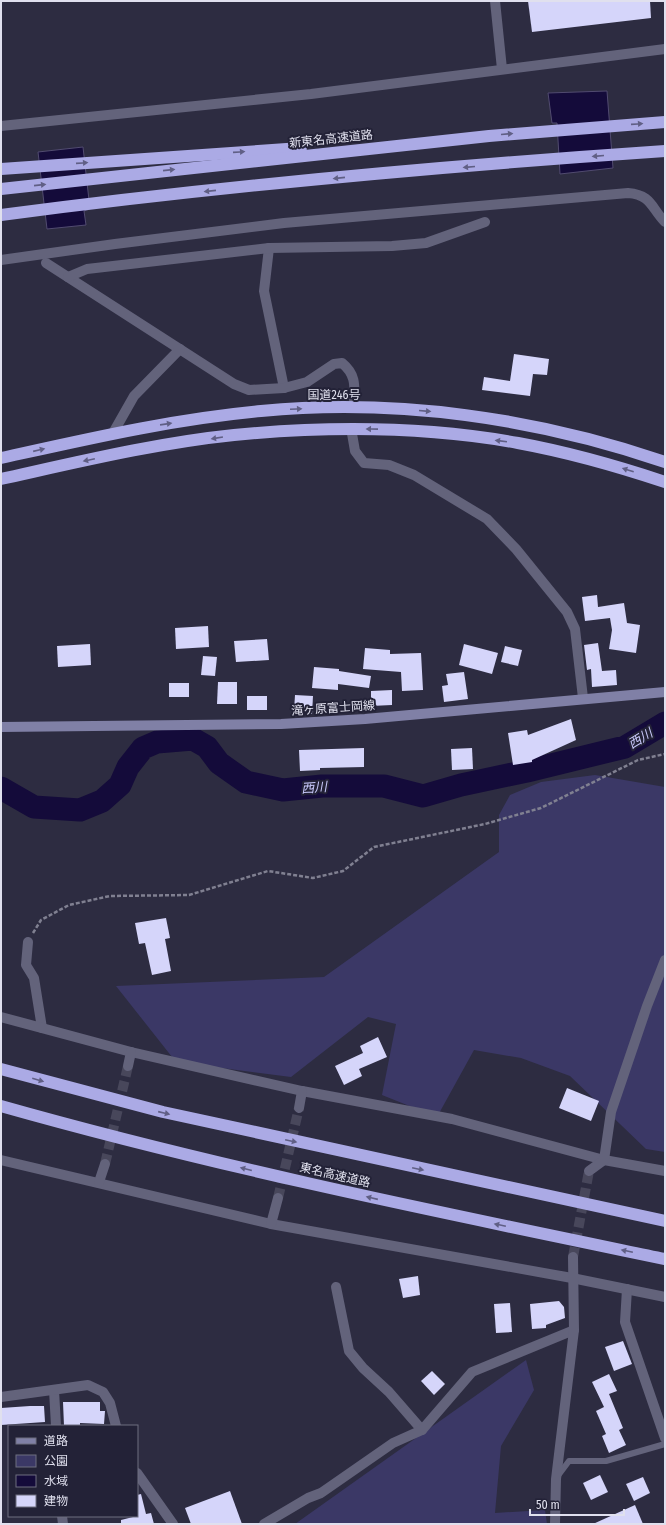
<svg xmlns="http://www.w3.org/2000/svg" width="666" height="1525" viewBox="0 0 666 1525" font-family="'Fira Sans Condensed','Noto Sans JP',sans-serif">
<style>
.green{fill:#3b3866}
.water{fill:#140b3a;stroke:#514b70}
.lines{fill:none;stroke-linecap:round;stroke-linejoin:round}
.river{stroke:#140b3a;stroke-width:23}
.building{fill:#d5d5fa}
.street-tunnel{stroke:#48475b;stroke-width:10;stroke-dasharray:10 5;stroke-linecap:butt}
.path{stroke:#808091;stroke-width:2.5;stroke-dasharray:4 2;stroke-linecap:butt}
.lane{stroke:#63637b;stroke-width:6}
.street{stroke:#63637b;stroke-width:10}
.secondary{stroke:#8080a6;stroke-width:10}
.highway{stroke:#abaae5;stroke-width:12}
.oneway{fill:#605f85}
.labels{text-anchor:middle;stroke-width:4;stroke-linejoin:round;paint-order:stroke}
.street-label{font-size:12px;fill:#e0e0ee;stroke:#232237}
.water-label{font-size:13px;font-style:italic;fill:#c8c8fa;stroke:#232237}
</style>
<rect width="100%" height="100%" fill="#2d2c41"/>
<g class="green">
<path d="M595,775l70,12v365l-19,-3 -76,-73 -49,-18 -47,-8 -37,67 -55,-22 14,-71 -28,-7 -77,60 -115,-15 -60,-76 208,-9 175,-125v-37l11,-20 31,-13z"/>
<path d="M526,1360l8,30 -33,56 -6,67 50,-3 2,14h-252z"/>
</g>
<g class="water">
<path d="M607,91l6,77 -53,6 -3,-51h-5l-4,-30z"/>
<path d="M83,147l7,62 -6,2 2,14 -39,4 -9,-77z"/>
</g>
<g class="lines">
<path class="river" d="M1,788l33,19 46,3 22,-9 18,-16 8,-18 15,-19 14,-6 36,-3 14,8 12,16 27,19 37,8 39,-4h62l39,10 38,-11 66,-14 98,-24 40,-24"/>
</g>
<g class="building">
<path d="M528,1h122l1,17 -119,14z"/>
<path d="M514,354l35,5 -2,16 -14,-1 -3,22 -48,-6 2,-13 26,4z"/>
<path d="M597,595l1,12 26,-4 3,20 13,2 -4,28 -27,-4 3,-19 -2,-12 -25,3 -3,-24z"/>
<path d="M208,626l1,21 -33,2 -1,-21z"/>
<path d="M267,639l2,21 -33,2 -2,-21z"/>
<path d="M598,643l4,28 14,-1 1,15 -25,2 -1,-18 -4,1 -3,-25z"/>
<path d="M90,644l1,21 -33,2 -1,-21z"/>
<path d="M464,644l34,9 -6,21 -33,-9z"/>
<path d="M505,646l17,4 -4,16 -17,-4z"/>
<path d="M365,648l25,2v4l31,-1 2,37 -21,1 -1,-19 -38,-3z"/>
<path d="M203,656l14,1 -2,19 -14,-1z"/>
<path d="M314,667l25,2v2l32,5 -2,12 -31,-4v6l-26,-2z"/>
<path d="M464,672l4,27 -24,3 -2,-16 6,-1 -2,-11z"/>
<path d="M218,682h19v22h-20z"/>
<rect x="169" y="683" width="20" height="14"/>
<path d="M392,690v15l-21,1v-15z"/>
<path d="M295,695l18,1 -1,18 -18,-2z"/>
<rect x="247" y="696" width="20" height="14"/>
<path d="M571,719l5,21 -44,20v2l-19,3 -5,-32 19,-3 1,5z"/>
<path d="M364,748v19l-44,1v2l-20,1 -1,-21z"/>
<path d="M472,748l1,21 -21,1 -1,-21z"/>
<path d="M166,918l4,20 -5,1 6,32 -19,4 -7,-32 -6,1 -4,-21z"/>
<path d="M378,1037l9,20 -28,12 3,7 -18,9 -9,-19 28,-13 -3,-7z"/>
<path d="M567,1088l32,13 -8,20 -32,-13z"/>
<path d="M418,1276l2,19 -17,3 -4,-19z"/>
<path d="M559,1301l5,6 1,11 -19,7v3l-14,1 -2,-25z"/>
<path d="M510,1303l2,29 -16,1 -2,-29z"/>
<path d="M623,1341l9,23 -18,7 -9,-24z"/>
<path d="M432,1371l13,13 -11,11 -13,-14z"/>
<path d="M609,1374l8,17 -8,3 14,34 -4,2 7,15 -17,8 -7,-17 4,-2 -10,-23 8,-4 -12,-25z"/>
<path d="M63,1402h37v9h5l-1,13 -24,-1v2l-16,1z"/>
<path d="M30,1406h14l1,16 -44,3v-17z"/>
<path d="M600,1475l8,17 -17,8 -8,-17z"/>
<path d="M643,1477l7,16 -16,8 -8,-17z"/>
<path d="M230,1491l12,33h-51l-6,-16z"/>
<path d="M141,1494l5,20 5,-1 3,11h-33v-4l16,-4v-21z"/>
<path d="M635,1505l8,19h-50z"/>
</g>
<g class="lines">
<g class="street-tunnel">
<path d="M105,1164l23,-98"/>
<path d="M278,1198l21,-90"/>
<path d="M573,1257l16,-86"/>
</g>
<path class="path" d="M33,933l8,-13 28,-15 41,-9 79,-1 79,-24 45,7 30,-7 31,-24 111,-23 56,-16 97,-48 27,-6"/>
<path class="lane" d="M557,1477l12,-16h37l59,-17"/>
<g class="street">
<path d="M495,1l7,68"/>
<path d="M1,126l310,-32 354,-45"/>
<path d="M269,248l-5,43 20,97"/>
<path d="M1,260l114,-16 169,-21 344,-30c24,2 23,15 37,29"/>
<path d="M46,263l188,121 15,6 35,-2 23,-6 27,-18 8,-1c16,13 12,26 12,45"/>
<path d="M68,277l19,-8 182,-21 123,-2 34,-3 59,-21"/>
<path d="M351,428l4,23 9,12 25,2 25,10 73,44 29,30 51,63 8,17 8,69"/>
<path d="M113,433l21,-37 46,-47"/>
<path d="M28,942l-2,23 8,13 8,50"/>
<path d="M1,1017l130,35 171,39 150,28 152,41 61,11"/>
<path d="M128,1066l3,-14"/>
<path d="M299,1108l3,-17"/>
<path d="M1,1160l270,64 301,54 93,19"/>
<path d="M589,1171l15,-11 7,-48 36,-106 18,-46"/>
<path d="M99,1182l6,-18"/>
<path d="M271,1224l7,-26"/>
<path d="M336,1287l13,64 14,17 26,24 33,38"/>
<path d="M627,1289l-2,33 40,116"/>
<path d="M54,1390l2,36"/>
<path d="M1,1397l87,-12 15,7 7,11 6,23"/>
<path d="M137,1473l36,51"/>
<path d="M62,1516l1,8"/>
<path d="M264,1524l44,-26 13,-5 72,-50 29,-13 50,-58 102,-42"/>
<path d="M555,1524l1,-45 18,-149 -1,-73"/>
</g>
<path class="secondary" d="M1,727l280,-3 84,-5 300,-27"/>
<g class="highway">
<path d="M1,169l300,-21"/>
<path d="M1,189l488,-53 176,-14"/>
<path d="M1,215c220,-29 442,-49 664,-64"/>
<path d="M1,458c86,-19 172,-39 260,-47 136,-13 275,7 404,51"/>
<path d="M1,479c77,-17 155,-36 233,-44 94,-9 190,-9 284,8 49,9 99,23 147,39"/>
<path d="M1,1069l162,43 502,109"/>
<path d="M1,1106c219,62 442,107 664,153"/>
</g>
</g>
<defs><path id="oneway-solid" d="M-6-.8H1V-3.2L6.5 0L1 3.2V.8H-6Z"/></defs>
<g class="oneway">
<use href="#oneway-solid" transform="translate(637 124) rotate(-4)"/>
<use href="#oneway-solid" transform="translate(507 134) rotate(-5)"/>
<use href="#oneway-solid" transform="translate(239 152) rotate(-4)"/>
<use href="#oneway-solid" transform="translate(598 156) rotate(175)"/>
<use href="#oneway-solid" transform="translate(82 163) rotate(-4)"/>
<use href="#oneway-solid" transform="translate(469 167) rotate(175)"/>
<use href="#oneway-solid" transform="translate(169 170) rotate(-6)"/>
<use href="#oneway-solid" transform="translate(339 178) rotate(174)"/>
<use href="#oneway-solid" transform="translate(40 185) rotate(-6)"/>
<use href="#oneway-solid" transform="translate(210 191) rotate(174)"/>
<use href="#oneway-solid" transform="translate(296 409) rotate(-3)"/>
<use href="#oneway-solid" transform="translate(425 411) rotate(5)"/>
<use href="#oneway-solid" transform="translate(166 424) rotate(-8)"/>
<use href="#oneway-solid" transform="translate(372 429) rotate(-179)"/>
<use href="#oneway-solid" transform="translate(217 438) rotate(171)"/>
<use href="#oneway-solid" transform="translate(501 441) rotate(-173)"/>
<use href="#oneway-solid" transform="translate(39 450) rotate(-13)"/>
<use href="#oneway-solid" transform="translate(89 460) rotate(168)"/>
<use href="#oneway-solid" transform="translate(628 470) rotate(-162)"/>
<use href="#oneway-solid" transform="translate(38 1080) rotate(16)"/>
<use href="#oneway-solid" transform="translate(164 1113) rotate(13)"/>
<use href="#oneway-solid" transform="translate(291 1141) rotate(12)"/>
<use href="#oneway-solid" transform="translate(246 1169) rotate(-166)"/>
<use href="#oneway-solid" transform="translate(418 1169) rotate(12)"/>
<use href="#oneway-solid" transform="translate(372 1198) rotate(-167)"/>
<use href="#oneway-solid" transform="translate(500 1225) rotate(-168)"/>
<use href="#oneway-solid" transform="translate(627 1251) rotate(-168)"/>
</g>
<g class="labels">
<g class="street-label">
<text transform="translate(331 139) rotate(-6)" y="4">新東名高速道路</text>
<text x="334" y="399">国道246号</text>
<text transform="translate(333 708) rotate(-4)" y="4">滝ヶ原富士岡線</text>
<text transform="translate(335 1175) rotate(13)" y="4">東名高速道路</text>
</g>
<g class="water-label">
<text transform="translate(640 738) rotate(-31)" y="5">西川</text>
<text transform="translate(314 787) rotate(-4)" y="5">西川</text>
</g>
</g>
<rect width="666" height="1525" fill="none" stroke="#e0e0ee" stroke-width="4"/>
<rect x="8" y="1425" width="130" height="92" fill="#232237" stroke="#6f6e80"/>
<rect x="16" y="1438" width="20" height="6" fill="#8080a6" stroke="#6f6e80"/>
<text x="44" y="1445" font-size="12" fill="#e0e0ee">道路</text>
<rect x="16" y="1455" width="20" height="12" fill="#3b3866" stroke="#6f6e80"/>
<text x="44" y="1465" font-size="12" fill="#e0e0ee">公園</text>
<rect x="16" y="1475" width="20" height="12" fill="#140b3a" stroke="#6f6e80"/>
<text x="44" y="1485" font-size="12" fill="#e0e0ee">水域</text>
<rect x="16" y="1495" width="20" height="12" fill="#d5d5fa" stroke="#6f6e80"/>
<text x="44" y="1505" font-size="12" fill="#e0e0ee">建物</text>
<path d="M530 1509v6h94v-6" fill="none" stroke="#e0e0ee" stroke-width="2"/>
<text x="536" y="1509" font-size="12" fill="#e0e0ee" stroke="#232237" stroke-width="3" paint-order="stroke">50 m</text>
</svg>
